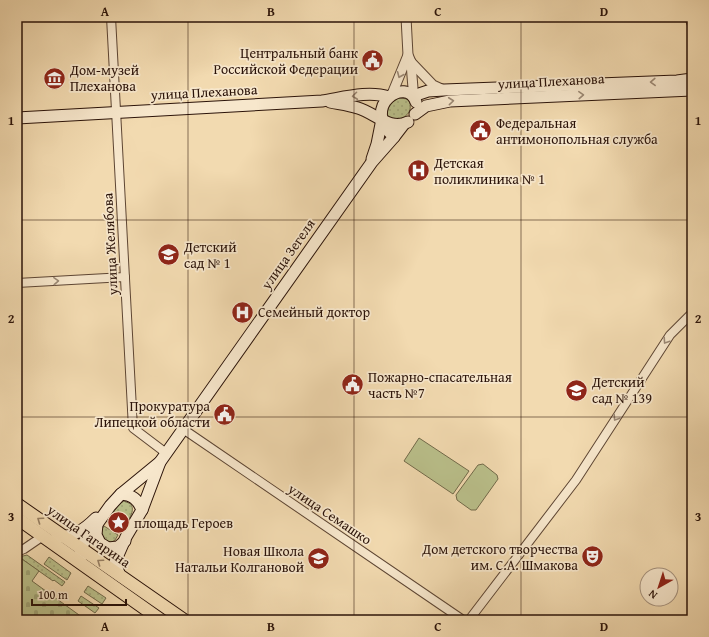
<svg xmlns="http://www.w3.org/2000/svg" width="709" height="637" viewBox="0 0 709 637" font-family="'Gentium Book Plus',serif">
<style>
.grass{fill:url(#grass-dots);stroke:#726a4a}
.cemetery{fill:url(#cemetery-stones);stroke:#726a4a}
.garden{fill:#bac08b;stroke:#726a4a}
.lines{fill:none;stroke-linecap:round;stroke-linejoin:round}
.minor-casing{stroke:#5d4533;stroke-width:10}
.tertiary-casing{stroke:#5d4533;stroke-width:11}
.secondary-casing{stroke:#2b1309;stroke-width:13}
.primary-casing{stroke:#2b1309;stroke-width:14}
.minor{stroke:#f7e7cc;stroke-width:8}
.tertiary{stroke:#f7e7cc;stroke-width:9}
.secondary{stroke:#f7e7cc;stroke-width:11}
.primary{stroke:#f2dab0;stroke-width:12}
.oneway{stroke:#9b8874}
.oneway2{stroke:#988065}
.grid{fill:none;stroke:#2b1309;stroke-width:1;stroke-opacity:0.55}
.labels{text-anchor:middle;stroke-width:3.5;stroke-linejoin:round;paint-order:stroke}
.poi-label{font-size:14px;fill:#2b1309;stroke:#f7e7cc;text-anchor:start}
.street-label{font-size:14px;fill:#2b1309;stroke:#f7e7cc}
.neatline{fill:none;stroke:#2b1309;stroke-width:1.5}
.grid-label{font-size:13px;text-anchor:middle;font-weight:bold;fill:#2b1309}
</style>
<defs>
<pattern id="grass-dots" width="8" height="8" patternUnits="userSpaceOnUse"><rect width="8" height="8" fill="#bac08b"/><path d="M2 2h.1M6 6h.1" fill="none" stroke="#a0a477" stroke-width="1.8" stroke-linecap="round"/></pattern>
<pattern id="cemetery-stones" width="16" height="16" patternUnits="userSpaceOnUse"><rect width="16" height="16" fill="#bac08b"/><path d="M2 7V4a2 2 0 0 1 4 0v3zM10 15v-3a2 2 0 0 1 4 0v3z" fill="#a0a477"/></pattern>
</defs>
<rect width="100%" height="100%" fill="#f2dab0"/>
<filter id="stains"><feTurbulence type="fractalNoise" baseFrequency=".005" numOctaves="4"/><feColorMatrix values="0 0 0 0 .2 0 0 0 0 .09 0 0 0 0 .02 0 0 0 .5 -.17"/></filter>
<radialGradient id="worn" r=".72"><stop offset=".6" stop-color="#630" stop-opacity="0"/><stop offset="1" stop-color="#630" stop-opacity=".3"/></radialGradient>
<g class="grass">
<path d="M399,98l9,1c9,14 -10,27 -21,16 1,-10 3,-13 12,-17z"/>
<path d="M124,501l7,3c5,9 -5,19 -11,27l-13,-9 12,-18z"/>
<path d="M104,526l14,9 -3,5 -6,4 -8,-3v-10z"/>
<path d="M27,555l38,27 -3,4 -8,-6 -1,1 -34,-24z"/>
<path d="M49,557l22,16 -4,7 -23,-16z"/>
<path d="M88,586l18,12 -4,6 -18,-12z"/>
<path d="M81,596l18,12 -4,5 -17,-12z"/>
</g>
<path class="cemetery" d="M19,557l20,14 -7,10 54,39h-69v-62z"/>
<g class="garden">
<path d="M419,438l50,33 -16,23 -49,-33z"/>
<path d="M483,464l14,11 1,4 -22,31h-5l-14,-10 -1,-5 22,-30z"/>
</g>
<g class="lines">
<defs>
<g id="minor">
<path d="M111,17l22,411 33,25"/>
<path d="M689,17l3,8"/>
<path d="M17,283l108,-6"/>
<path d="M183,429l280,191"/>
<path d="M17,552l7,-3 19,-13"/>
<path d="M469,620l107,-140 94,-145 22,-22"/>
</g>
<g id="tertiary">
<path d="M406,17l2,38 3,7 1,14 1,12 -1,7"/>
<path d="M411,62l22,23 11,5"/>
<path d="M392,94l16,-39"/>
</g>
<g id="secondary">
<path d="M413,96l15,-5 16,-1 233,-9 15,-2"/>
<path d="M330,102c10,2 19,3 28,6 17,5 32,23 50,14"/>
<path d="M415,114l11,-8 24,-5 242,-11"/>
<path d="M17,118l305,-17c20,-3 46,-11 67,-4"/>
<path d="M394,137c-35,-31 13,-62 22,-35"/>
<path d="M372,159l5,-15 5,-25"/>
<path d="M121,494c11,1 17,5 21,16"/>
<path d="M97,524l-1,11 4,8 8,5 10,-1 7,-6"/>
<path d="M57,537c17,0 28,-8 39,-19"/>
<path d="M81,557l-1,-9 30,-42 11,-12 39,-32"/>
<path d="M120,576l-5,-14 11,-25 16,-27 18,-48 212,-300 22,-25 10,-13"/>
</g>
<g id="primary">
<path d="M17,504l167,116"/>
<path d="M17,518l144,102"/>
</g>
</defs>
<use href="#minor" class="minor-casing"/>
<use href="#tertiary" class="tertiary-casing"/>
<use href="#secondary" class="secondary-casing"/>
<use href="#primary" class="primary-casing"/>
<use href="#minor" class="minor"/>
<use href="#tertiary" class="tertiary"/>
<use href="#secondary" class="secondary"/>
<use href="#primary" class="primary"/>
</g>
<defs><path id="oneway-chevron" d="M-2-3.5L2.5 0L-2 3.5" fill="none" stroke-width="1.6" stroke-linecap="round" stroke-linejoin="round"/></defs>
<g class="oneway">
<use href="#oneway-chevron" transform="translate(400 75) rotate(113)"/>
<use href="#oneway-chevron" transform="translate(653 82) rotate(178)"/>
<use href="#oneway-chevron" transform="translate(581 95) rotate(-3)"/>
<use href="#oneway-chevron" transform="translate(355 96) rotate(173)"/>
<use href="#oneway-chevron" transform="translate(451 101) rotate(-6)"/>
<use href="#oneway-chevron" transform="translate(56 281) rotate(-3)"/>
<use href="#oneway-chevron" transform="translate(666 341) rotate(124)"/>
<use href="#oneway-chevron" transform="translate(616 418) rotate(123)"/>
</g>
<g class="oneway2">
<use href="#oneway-chevron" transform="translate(40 520) rotate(-145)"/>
<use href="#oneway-chevron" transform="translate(100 562) rotate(-145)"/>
</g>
<path class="grid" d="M188,17v603M354,17v603M521,17v603M17,220h675M17,417h675"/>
<defs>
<symbol id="civic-disc" viewBox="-11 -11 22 22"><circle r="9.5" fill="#8f2418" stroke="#f7e7cc"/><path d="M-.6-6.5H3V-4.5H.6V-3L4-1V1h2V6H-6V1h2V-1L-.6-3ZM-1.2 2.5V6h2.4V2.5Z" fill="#fff"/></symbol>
<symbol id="museum-disc" viewBox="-11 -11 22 22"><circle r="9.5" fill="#8f2418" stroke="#f7e7cc"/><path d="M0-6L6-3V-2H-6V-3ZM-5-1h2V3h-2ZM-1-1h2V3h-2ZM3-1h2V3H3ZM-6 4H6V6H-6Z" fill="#fff"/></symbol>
<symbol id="hospital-disc" viewBox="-11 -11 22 22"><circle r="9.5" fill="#8f2418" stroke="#f7e7cc"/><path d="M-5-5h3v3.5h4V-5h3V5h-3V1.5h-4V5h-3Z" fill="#fff"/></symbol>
<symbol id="school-disc" viewBox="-11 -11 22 22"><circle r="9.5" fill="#8f2418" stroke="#f7e7cc"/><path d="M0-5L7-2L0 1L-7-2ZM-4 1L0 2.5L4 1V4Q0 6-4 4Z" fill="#fff"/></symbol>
<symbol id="sight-disc" viewBox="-11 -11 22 22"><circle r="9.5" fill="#8f2418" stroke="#f7e7cc"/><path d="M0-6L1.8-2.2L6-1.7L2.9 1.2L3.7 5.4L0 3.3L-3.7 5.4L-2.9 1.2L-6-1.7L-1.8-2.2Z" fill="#fff"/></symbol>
<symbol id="theatre-disc" viewBox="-11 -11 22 22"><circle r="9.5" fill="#8f2418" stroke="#f7e7cc"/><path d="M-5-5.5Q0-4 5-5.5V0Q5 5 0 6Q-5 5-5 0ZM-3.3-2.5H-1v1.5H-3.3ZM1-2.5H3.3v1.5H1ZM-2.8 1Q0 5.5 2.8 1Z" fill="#fff"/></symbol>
</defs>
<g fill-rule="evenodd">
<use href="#civic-disc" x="360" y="48" width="25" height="25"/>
<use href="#museum-disc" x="42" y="66" width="25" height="25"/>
<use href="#civic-disc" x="468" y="118" width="25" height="25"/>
<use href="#hospital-disc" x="406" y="158" width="25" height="25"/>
<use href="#school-disc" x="156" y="242" width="25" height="25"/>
<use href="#hospital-disc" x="230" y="300" width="25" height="25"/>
<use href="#civic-disc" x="340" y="372" width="25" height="25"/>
<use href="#school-disc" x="564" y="378" width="25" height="25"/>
<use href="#civic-disc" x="212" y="402" width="25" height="25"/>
<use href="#sight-disc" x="106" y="510" width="25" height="25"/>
<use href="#theatre-disc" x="580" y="544" width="25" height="25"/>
<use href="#school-disc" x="306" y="546" width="25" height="25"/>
</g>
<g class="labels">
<g class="poi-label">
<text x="358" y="58" text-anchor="end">Центральный банк<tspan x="358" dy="16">Российской Федерации</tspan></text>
<text x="70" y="75">Дом-музей<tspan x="70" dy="16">Плеханова</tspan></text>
<text x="496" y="128">Федеральная<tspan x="496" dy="16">антимонопольная служба</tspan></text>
<text x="434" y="168">Детская<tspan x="434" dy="16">поликлиника № 1</tspan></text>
<text x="184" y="252">Детский<tspan x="184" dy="16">сад № 1</tspan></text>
<text x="258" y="317">Семейный доктор</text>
<text x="368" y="382">Пожарно-спасательная<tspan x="368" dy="16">часть №7</tspan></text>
<text x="592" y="387">Детский<tspan x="592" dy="16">сад № 139</tspan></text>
<text x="210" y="411" text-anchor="end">Прокуратура<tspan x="210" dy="16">Липецкой области</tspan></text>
<text x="134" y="528">площадь Героев</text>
<text x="578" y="554" text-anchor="end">Дом детского творчества<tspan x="578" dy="16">им. С.А. Шмакова</tspan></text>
<text x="304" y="556" text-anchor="end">Новая Школа<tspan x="304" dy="16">Натальи Колгановой</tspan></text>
</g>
<g class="street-label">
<text transform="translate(551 81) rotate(-3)" y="5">улица Плеханова</text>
<text transform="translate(204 92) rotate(-3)" y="5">улица Плеханова</text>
<text transform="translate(110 244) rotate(-93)" y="5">улица Желябова</text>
<text transform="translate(288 254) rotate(-55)" y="5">улица Зегеля</text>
<text transform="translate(330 514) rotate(34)" y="5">улица Семашко</text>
<text transform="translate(89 536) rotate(35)" y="5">улица Гагарина</text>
</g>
</g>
<rect width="709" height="637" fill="none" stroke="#f2dab0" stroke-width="44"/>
<g transform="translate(659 587) rotate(219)"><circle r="19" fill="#f7e7cc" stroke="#a5927e"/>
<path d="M0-3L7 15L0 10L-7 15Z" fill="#8f2418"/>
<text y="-6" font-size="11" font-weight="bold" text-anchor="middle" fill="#2b1309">N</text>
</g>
<path d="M32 599v6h94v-6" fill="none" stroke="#2b1309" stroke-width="2"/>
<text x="38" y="599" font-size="12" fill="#2b1309" stroke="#f7e7cc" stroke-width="3" paint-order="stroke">100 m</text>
<rect x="22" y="22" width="665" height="593" class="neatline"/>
<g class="grid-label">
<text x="105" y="16">A</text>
<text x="271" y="16">B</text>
<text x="438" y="16">C</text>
<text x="604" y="16">D</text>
<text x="11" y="125">1</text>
<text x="698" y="125">1</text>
<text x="11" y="323">2</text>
<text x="698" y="323">2</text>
<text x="11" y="521">3</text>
<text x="698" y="521">3</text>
<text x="105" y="631">A</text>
<text x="271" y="631">B</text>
<text x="438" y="631">C</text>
<text x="604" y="631">D</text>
</g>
<rect width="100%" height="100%" filter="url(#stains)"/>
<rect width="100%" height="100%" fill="url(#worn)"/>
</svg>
